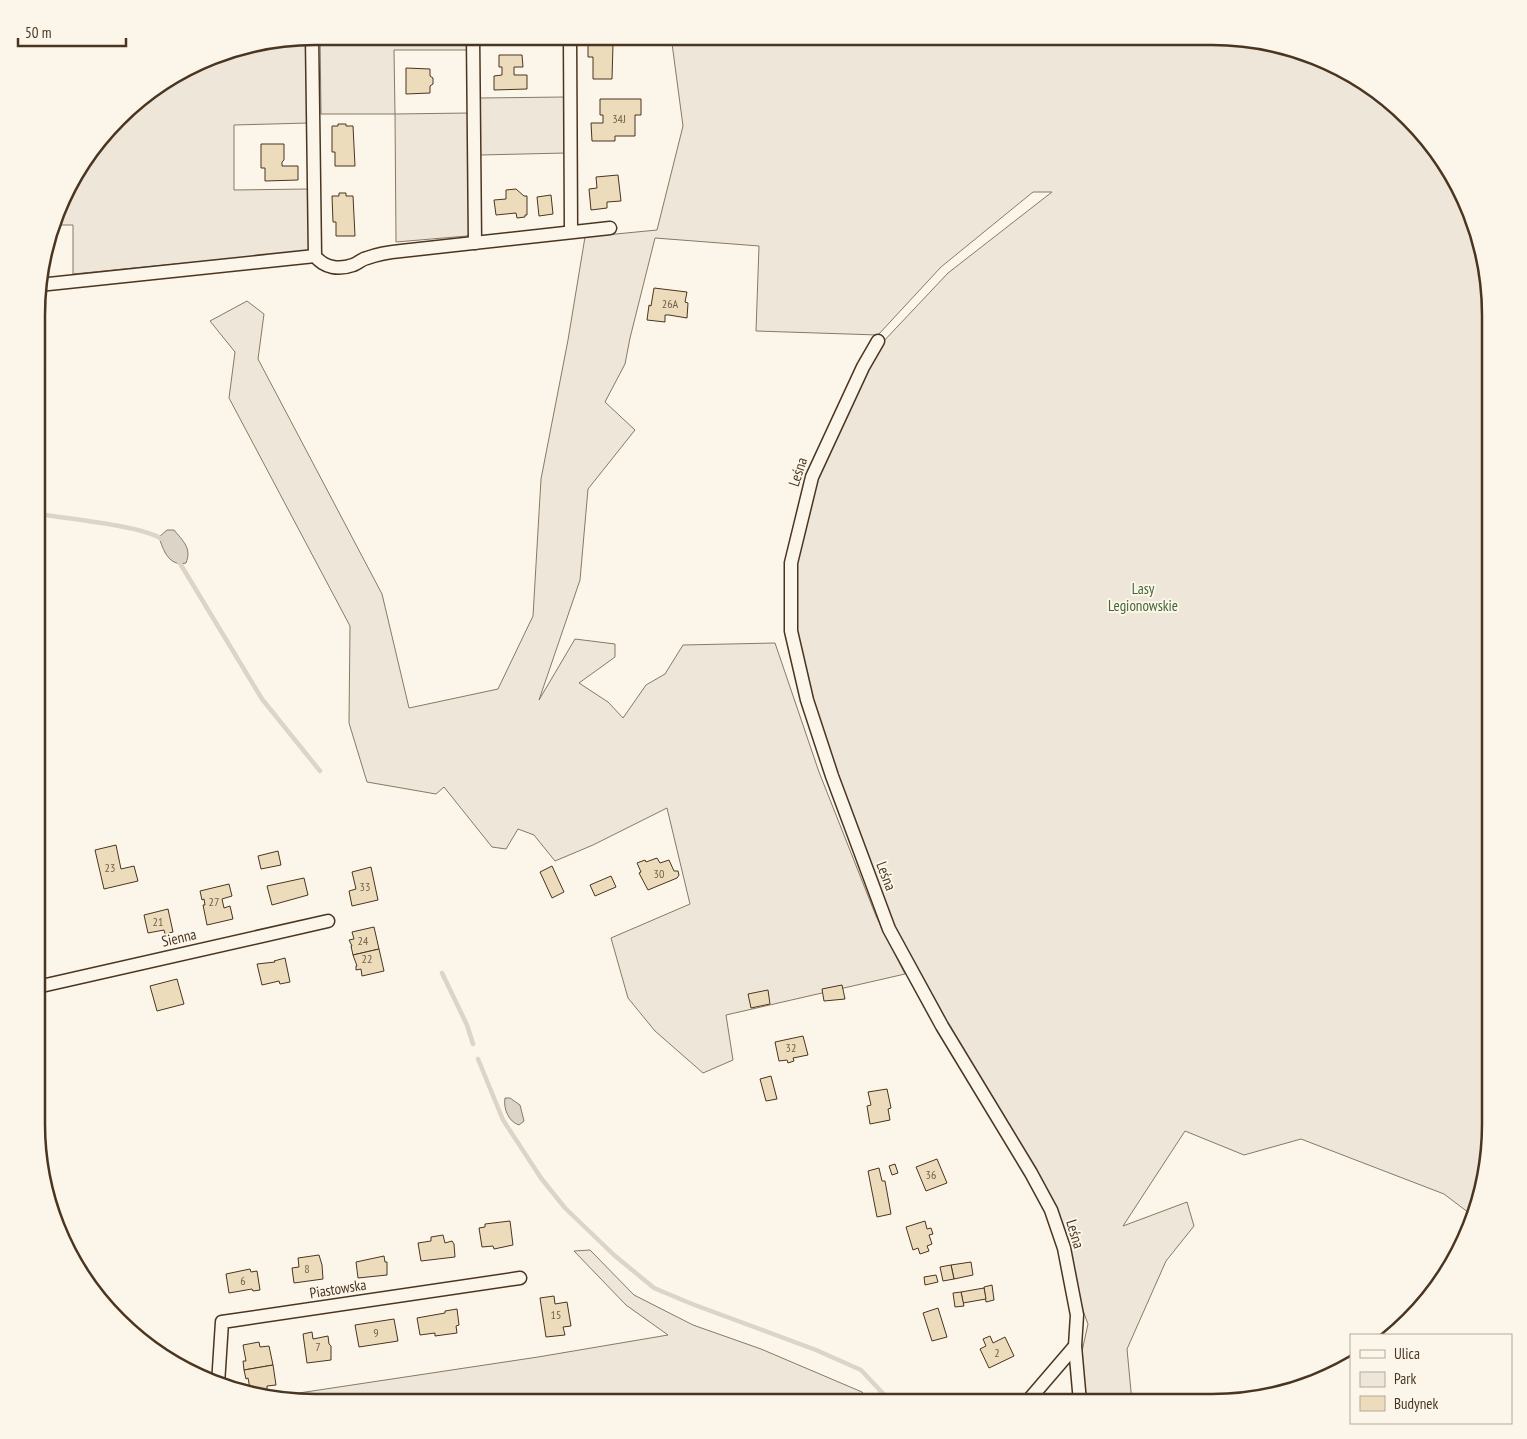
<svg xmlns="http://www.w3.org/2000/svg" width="1527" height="1439" viewBox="0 0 1527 1439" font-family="'PT Sans Narrow',sans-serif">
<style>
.green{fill:#ede6d9;stroke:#887966}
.water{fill:#dcd4c6;stroke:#887966}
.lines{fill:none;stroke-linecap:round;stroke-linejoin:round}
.stream{stroke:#dcd4c6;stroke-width:4.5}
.building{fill:#ecdcbc;stroke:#4a3520}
.minor-casing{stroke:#4a3520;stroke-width:15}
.minor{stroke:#fbf6e9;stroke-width:12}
.labels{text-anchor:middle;stroke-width:4;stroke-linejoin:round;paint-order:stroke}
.number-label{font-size:12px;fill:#725f47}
.street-label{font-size:15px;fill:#4a3520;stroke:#fbf6e9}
.park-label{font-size:15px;fill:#436837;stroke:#fbf6e9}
.rim{fill:none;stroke:#4a3520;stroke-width:2.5}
</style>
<rect width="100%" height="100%" fill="#fbf6e9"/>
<g class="green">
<path d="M320,36h148v14h-74l1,64 74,-1 1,119 -3,4 -71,6 -1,-128h-74z"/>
<path d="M671,36l560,1 105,28 86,66 47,77 21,88 1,828 -6,55 -12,37 -29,-22 -143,-55 -57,16 -59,-24 -62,95 64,-24 7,24 -28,35 -39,88 5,53h-57l4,-37 9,-41 -39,-105 -160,-304 -79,-216 -15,-71 -1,-62 23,-95 64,-127 67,-71 104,-81h-19l-92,75 -63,68 -122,-4 3,-85 -104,-8 -25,100 -5,26 -20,38 30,28 -47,59 -8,91 -41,120 36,-61 40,5v13l-36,26 29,19 15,16 23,-33 19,-11 18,-29 92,-2 44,129 57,144 29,58 -179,41 7,45 -30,13 -48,-42 -27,-33 -17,-60 79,-34 -23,-96 -74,37 -38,16 -21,-26 -16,-6 -12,20 -14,-2 -48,-60 -8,7 -69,-12 -18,-59 1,-97 -121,-228 6,-46 -25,-31 37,-20 17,13 -6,45 124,235 27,114 89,-19 35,-73 8,-137 27,-139 17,-103 72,-7 26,-104z"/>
<path d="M307,37l1,86 -74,2v65l74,-1 1,62 -236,23v-49h-16l16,-49 58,-71 94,-54z"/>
<path d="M565,97l1,56 -86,2v-57z"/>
<path d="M590,1250l44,45 59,30 68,24 101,43 8,10h-100l-2,-7 -45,7 -408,1 -36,-5v-2l259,-39 130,-22 -42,-30 -52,-54z"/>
</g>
<g class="water">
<path d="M167,530h7c9,11 18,18 12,33 -17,4 -23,-13 -27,-26z"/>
<path d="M505,1098h5l10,7 4,16 -5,4c-10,-3 -16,-16 -14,-27z"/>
</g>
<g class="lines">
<g class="stream">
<path d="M38,514c26,4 108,12 125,26"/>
<path d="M178,560l84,139 58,72"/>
<path d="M442,973l25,52 6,19"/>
<path d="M478,1059l25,61 38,58 24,30 49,47 40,33 38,16 124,46 45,20 30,32"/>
</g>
</g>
<g class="building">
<path d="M613,44l-1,35h-19v-22h-5v-12z"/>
<path d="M499,55h23l1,12h-9v8h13v14l-33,1v-14l8,-1v-8h-3z"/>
<path d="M406,68l24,1v7l3,2v6l-3,2v7l-24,1z"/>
<path d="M600,99h41v16h-6v21h-20v5h-23l-1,-18h12v-8h-3z"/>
<path d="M338,124h8v2h7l2,40h-20v-14h-3v-26h6z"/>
<path d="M261,144h23v16l-2,2v4h16v14l-33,1v-13h-4z"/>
<path d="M618,175l3,26 -14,1v6l-16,2 -2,-21 8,-1 -1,-11z"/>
<path d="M516,189l8,7h3v19h-2v2l-8,1 -1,-5 -20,2 -2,-15 12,-1v-9z"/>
<path d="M339,193h7v3h7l2,40h-19v-14h-3l-1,-26h7z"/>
<path d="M551,195l2,19 -14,2 -2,-19z"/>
<path d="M654,288l33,4 -2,10 3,1 -1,15 -18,-3h-4v7l-18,-2 2,-15 2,1z"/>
<path d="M116,845l5,24 13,-3 4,15 -34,8 -9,-39z"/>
<path d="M278,851l3,14 -20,4 -3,-13z"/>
<path d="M657,858l3,5 9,-3 5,11h4l1,4 -2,3 -29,12 -9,-17 2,-1 -4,-9 8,-3 1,2z"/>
<path d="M552,866l12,26 -12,6 -12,-26z"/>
<path d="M371,867l7,33 -26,6 -3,-15 7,-2 -4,-17z"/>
<path d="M611,876l5,11 -21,9 -5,-11z"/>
<path d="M304,878l4,17 -36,10 -5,-19z"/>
<path d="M229,884l3,12 -10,3 2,9 6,-2 3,13 -26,6 -4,-20h2l-1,-6 -2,1 -2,-9z"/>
<path d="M168,909l5,23 -8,2 -1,-4 -16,3 -4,-18z"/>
<path d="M374,927l5,22 -26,6 -2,-9h1l-3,-6 5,-1 -2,-7z"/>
<path d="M379,949l5,22 -22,5 -1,-7 -5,1v-4h1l-4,-11z"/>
<path d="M285,958l5,24 -10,2 -1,-3 -17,4 -5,-21 18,-2 -1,-1z"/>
<path d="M177,979l7,25 -27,7 -7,-25z"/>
<path d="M842,985l3,14 -21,2 -2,-12z"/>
<path d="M768,990l2,14 -19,4 -3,-14z"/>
<path d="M803,1036l5,19 -15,3 1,3 -6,2 -1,-3 -8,1 -4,-19z"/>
<path d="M771,1076l6,23 -11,2 -6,-22z"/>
<path d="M887,1089l4,19 -3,1 2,11 -20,4 -3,-18 4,-1 -3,-13z"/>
<path d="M937,1159l10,24 -21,8 -10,-24z"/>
<path d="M895,1164l3,9 -6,2 -3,-9z"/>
<path d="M879,1168l3,13h3l6,33 -14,3 -9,-46z"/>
<path d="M510,1221l3,24 -19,4 -1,-3 -11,1 -3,-19 6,-1v-3z"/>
<path d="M925,1221l2,8 4,-1 2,6 -4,1 3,9 -5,2 2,5 -9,3 -2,-6 -5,2 -7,-23z"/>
<path d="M443,1235l2,8 7,-2 2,3 1,13 -34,4 -3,-18 13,-2v-4z"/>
<path d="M319,1255l3,10 1,14 -29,4 -2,-15 7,-1 -1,-9z"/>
<path d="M384,1256l1,6h2v13l-29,3 -2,-16z"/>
<path d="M971,1262l2,13 -19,4 -3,-14z"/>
<path d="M951,1265l3,14 -11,2 -3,-14z"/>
<path d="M250,1269l1,3 6,-1 3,19 -7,1 -1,-2 -23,4 -3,-19z"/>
<path d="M936,1275l2,7 -13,3 -1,-8z"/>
<path d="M992,1285l2,15 -8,2 -2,-15z"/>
<path d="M984,1288l2,11 -23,4 -2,-11z"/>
<path d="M961,1292l3,14 -9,1 -2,-14z"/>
<path d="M554,1296l1,8 12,-2 4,24 -8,1 2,8 -19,2 -6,-39z"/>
<path d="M938,1308l9,29 -15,4 -9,-28z"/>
<path d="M457,1309l2,16 -3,1 1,7 -22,3v-3l-15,2 -3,-17 28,-5v-2z"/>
<path d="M394,1319l4,22 -39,6 -4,-22z"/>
<path d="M312,1332l1,7 15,-3 1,8 2,2v14l-24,3 -4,-29z"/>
<path d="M990,1336l3,7 12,-6 9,19 -25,12 -9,-19 6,-3 -3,-7z"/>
<path d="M259,1342l1,5 9,-1 4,19 -29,5 -1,-9h3l-3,-16z"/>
<path d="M273,1365l3,20 -9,1v5l-16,3 -3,-16 -2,1 -2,-9z"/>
</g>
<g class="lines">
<defs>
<g id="minor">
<path d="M473,36l2,207"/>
<path d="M570,36l1,195"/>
<path d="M312,37l3,219c9,12 24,14 38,9 5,-2 9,-6 14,-7 11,-4 23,-6 34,-7l209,-23"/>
<path d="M39,285l276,-29"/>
<path d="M878,341l-15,26 -51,110 -21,86v68l16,69 25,76 57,153 53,97 89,147 20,37 13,38 13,67 -2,31 5,56"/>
<path d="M37,987l291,-66"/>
<path d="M218,1384l4,-62 298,-44"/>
<path d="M1027,1402l48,-56"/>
</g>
</defs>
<use href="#minor" class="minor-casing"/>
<use href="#minor" class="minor"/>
</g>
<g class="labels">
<g class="number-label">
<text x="619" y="123">34J</text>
<text x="670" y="308">26A</text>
<text x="110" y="872">23</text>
<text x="659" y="878">30</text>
<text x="365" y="891">33</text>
<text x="214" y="906">27</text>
<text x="158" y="926">21</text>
<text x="363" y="945">24</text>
<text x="367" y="963">22</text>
<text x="791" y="1052">32</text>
<text x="931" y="1179">36</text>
<text x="307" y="1273">8</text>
<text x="243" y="1285">6</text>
<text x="556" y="1319">15</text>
<text x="376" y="1337">9</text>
<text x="318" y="1351">7</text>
<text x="997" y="1357">2</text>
</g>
<g class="street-label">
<text transform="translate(798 472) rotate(-72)" y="5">Leśna</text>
<text transform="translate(886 876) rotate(69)" y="5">Leśna</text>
<text transform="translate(179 938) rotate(-13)" y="5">Sienna</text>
<text transform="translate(1075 1234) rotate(73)" y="5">Leśna</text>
<text transform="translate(338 1289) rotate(-9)" y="5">Piastowska</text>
</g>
<g class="park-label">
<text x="1143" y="594">Lasy<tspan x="1143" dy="17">Legionowskie</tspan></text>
</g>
</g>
<path d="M0 0H1527V1439H0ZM315 45H1212A270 270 0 0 1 1482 315V1124A270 270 0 0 1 1212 1394H315A270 270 0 0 1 45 1124V315A270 270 0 0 1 315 45Z" fill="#fbf6e9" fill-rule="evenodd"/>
<path class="rim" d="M315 45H1212A270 270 0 0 1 1482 315V1124A270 270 0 0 1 1212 1394H315A270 270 0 0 1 45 1124V315A270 270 0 0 1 315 45Z"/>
<rect x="1350" y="1334" width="162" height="90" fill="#fbf6e9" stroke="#b4a999"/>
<rect x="1360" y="1350" width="25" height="8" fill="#fbf6e9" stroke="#b4a999"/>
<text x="1394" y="1359" font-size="15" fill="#4a3520">Ulica</text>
<rect x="1360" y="1372" width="25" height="15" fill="#ede6d9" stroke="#b4a999"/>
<text x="1394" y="1384" font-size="15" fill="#4a3520">Park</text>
<rect x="1360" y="1396" width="25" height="15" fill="#ecdcbc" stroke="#b4a999"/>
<text x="1394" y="1409" font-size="15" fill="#4a3520">Budynek</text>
<path d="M18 38v8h108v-8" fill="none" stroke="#4a3520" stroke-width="2.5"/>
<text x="25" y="38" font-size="15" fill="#4a3520" stroke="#fbf6e9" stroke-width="4" paint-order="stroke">50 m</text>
</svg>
